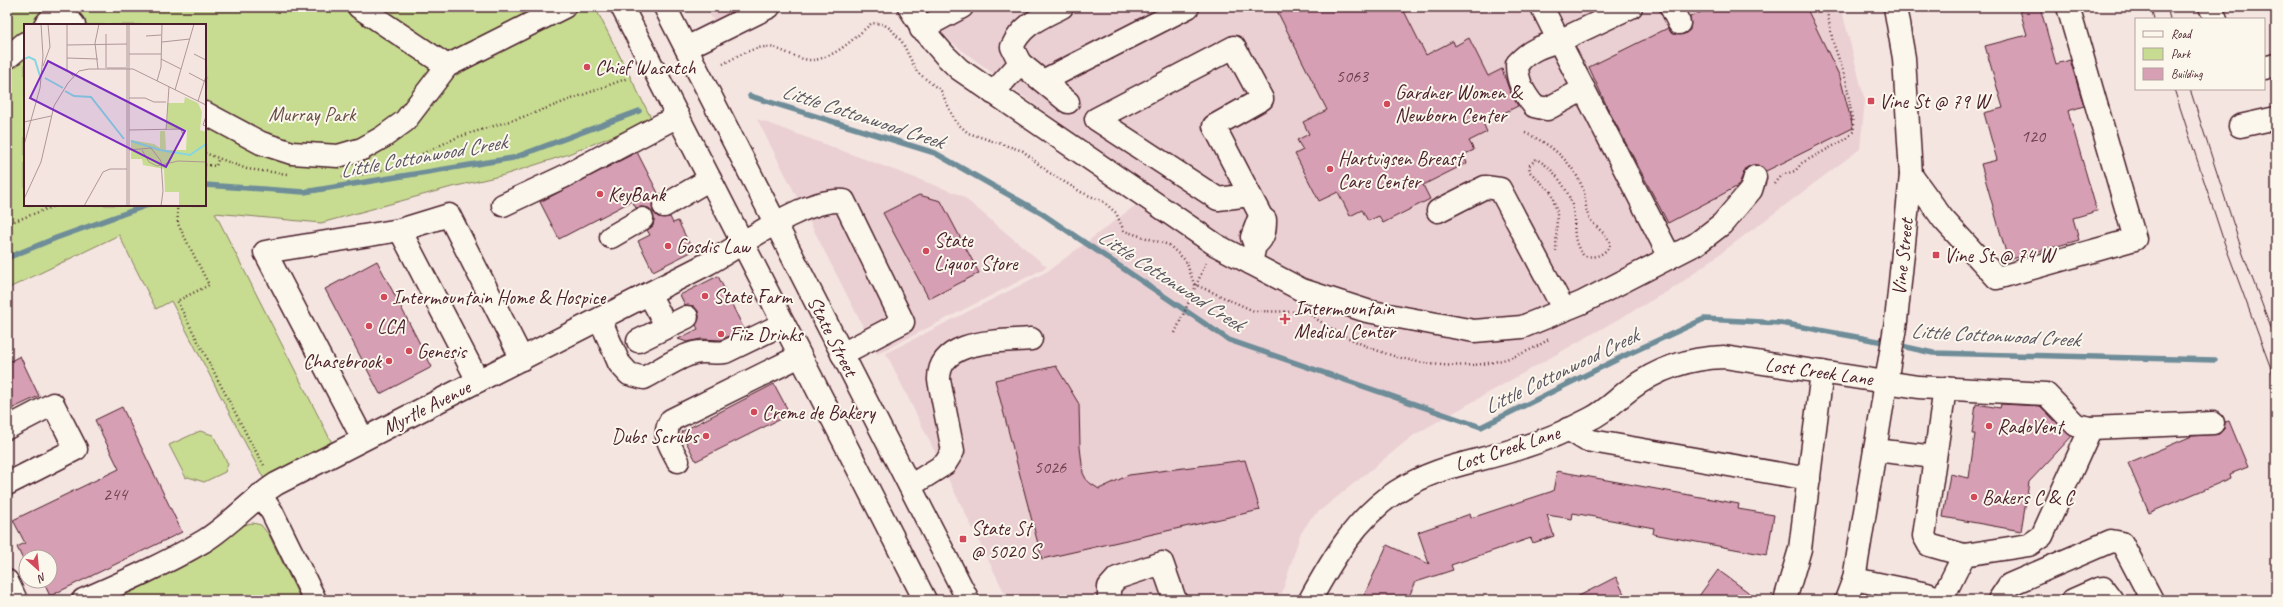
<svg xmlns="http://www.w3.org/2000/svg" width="2283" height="607" viewBox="0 0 2283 607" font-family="Caveat,sans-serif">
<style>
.built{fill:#ebd0d3}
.green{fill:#c7dc91;stroke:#887e5e;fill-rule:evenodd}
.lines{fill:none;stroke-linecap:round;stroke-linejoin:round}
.stream{stroke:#6e8d98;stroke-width:5.5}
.building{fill:#d69fb3;stroke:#4a1f2b}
.minor-casing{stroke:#4a1f2b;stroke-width:25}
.major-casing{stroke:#4a1f2b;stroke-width:25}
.path{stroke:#4a1f2b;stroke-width:2.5;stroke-dasharray:1 3;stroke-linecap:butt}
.minor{stroke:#fbf7ec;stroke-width:22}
.major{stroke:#fbf7ec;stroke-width:22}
.tram{stroke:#4a1f2b;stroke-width:1}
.poi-dot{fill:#d1495b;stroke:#fbf7ec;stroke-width:1.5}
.labels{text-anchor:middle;stroke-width:4;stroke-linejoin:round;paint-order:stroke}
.number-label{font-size:18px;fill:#6d3f4d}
.poi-label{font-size:20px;fill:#4a1f2b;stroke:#fbf7ec;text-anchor:start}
.park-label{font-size:20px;fill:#694e44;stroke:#fbf7ec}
.street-label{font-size:20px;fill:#4a1f2b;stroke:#fbf7ec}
.water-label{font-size:21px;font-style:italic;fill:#5c5662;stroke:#fbf7ec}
.inset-river{fill:none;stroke:#86d6e1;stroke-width:2}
.inset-road{fill:none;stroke:#b09698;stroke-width:1}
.view{fill:#7b2cbf;fill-opacity:0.15;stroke:#7b2cbf;stroke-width:2}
.inset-edge{fill:none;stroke:#4a1f2b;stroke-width:2}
</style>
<rect width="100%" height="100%" fill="#f4e5e1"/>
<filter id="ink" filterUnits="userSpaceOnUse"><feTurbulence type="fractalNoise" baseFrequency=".025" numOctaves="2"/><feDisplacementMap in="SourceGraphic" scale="8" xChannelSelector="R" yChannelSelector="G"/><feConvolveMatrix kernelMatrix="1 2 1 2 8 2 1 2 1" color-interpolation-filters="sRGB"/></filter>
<g filter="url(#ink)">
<g class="built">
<path d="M706,7h62l-48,26z"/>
<path d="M926,7h915l24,94 -5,48 -183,137 -263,149 -103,83 -11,17 -18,58 -14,7h-260l-122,-247 162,-82 104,-78 -213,-160z"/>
<path d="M757,119l204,76 86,72 -170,87z"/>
</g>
<g class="green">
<path d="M7,7h588l57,113 -86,35 -62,20 -56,13 -127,35 -106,-10 117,230 -68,36 -93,-178 -15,8 -37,-74 -112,54zM25,25h180v180h-180z"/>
<path d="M200,431l13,4 15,29 -3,8 -21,10 -16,-5 -2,1 -17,-33z"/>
<path d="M253,523l8,2 8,10 32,65h-187c35,-17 76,-34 107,-56 11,-8 18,-20 32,-21z"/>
</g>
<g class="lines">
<g class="stream">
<path d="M750,96l185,57 106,60 188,127 252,87 147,-73 76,-35 77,4 108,20"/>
<path d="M205,185l99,7 209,-34 126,-47"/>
<path d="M7,258l49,-20 92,-33"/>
<path d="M1897,345l36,8 282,7"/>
</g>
</g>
<g class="building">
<path d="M1275,7h127l24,48 27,-14 2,5 14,-8 19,38 14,-7 8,23 8,14 -35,17 4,9 -18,9 5,9 -11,5 4,8 -44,22 7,14 -47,24 -4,-7 -11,5 -6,-11 -12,6 -12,-24 -19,9 -24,-47 8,-4 -6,-10 12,-6 -6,-12 24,-12z"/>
<path d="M1712,7h94l34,70 13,51 -87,43 -7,-6h-7l-6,3 -8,18 -70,37 -59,-112 -20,-44 79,-39 4,6h12l6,-4v-13z"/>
<path d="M2019,7h21l16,57 14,-4 14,46 -16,5 29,100 -24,7 6,22 -71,20 -27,-96 16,-4 -13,-47 19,-5 -18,-62 42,-11z"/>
<path d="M637,152l22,43 -6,5v12l5,5h12l3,6 5,-2 15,30 -40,20 -15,-30 12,-6 -3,-5 6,-4 1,-7 -5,-11 -7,-1 -6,1 -4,-7 -73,38 -19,-37z"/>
<path d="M919,195l22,6 38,72 -50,26 -46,-86z"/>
<path d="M377,261l55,106 -52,27 -55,-105z"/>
<path d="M718,276l26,53 -23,11 -20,-1 -14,3 -9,-3 20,-10 -2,-4 3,-8 -1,-6 -4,-5 -9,-1 -5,-10z"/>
<path d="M20,356l19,40 -32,15v-48z"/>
<path d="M1056,366l23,38 1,43 3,26 4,8 12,8 30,-14 116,-15 15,50 -218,49 -47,-179z"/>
<path d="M774,384l16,30 -94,47 -15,-29z"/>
<path d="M1976,404l24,4 1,-4 39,2 32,30 -43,46 -8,49 -78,-14 7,-43 19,4 6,-44h-3z"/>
<path d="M122,407l60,125 -132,64 -7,-15h7v-24h-24l-1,7 -8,-17 8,-4 -12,-23 106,-51 -24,-49z"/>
<path d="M2229,421l19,46 -18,7 1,4 -82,35 -21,-50 64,-27 27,-2 5,-5 1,-7z"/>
<path d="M1557,471l182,33 -1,5 36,6 -7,40 -114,-21 1,-6 -81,-15 -1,6 -25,-4 7,21 -21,7 -2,-5 -80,27 2,5 -37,12 -9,18h-45l25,-55 42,19 -11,-32 52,-18 1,4 82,-27z"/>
<path d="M1718,570l41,30h-63z"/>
<path d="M1616,577l9,19 -8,4h-46z"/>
</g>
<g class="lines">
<defs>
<g id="minor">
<path d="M58,7l16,18"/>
<path d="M359,7l88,59"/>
<path d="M909,7c14,24 29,43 50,62l257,176 86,45 65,21 107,20 48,-4 59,-24 115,-59 26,-20 29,-34 4,-13"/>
<path d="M1542,7l17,34 72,-34"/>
<path d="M1671,7l8,16"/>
<path d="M2210,7l6,12"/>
<path d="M45,25l16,-18"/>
<path d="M921,29l41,-22"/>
<path d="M686,48l83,-41"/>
<path d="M7,58l18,-15"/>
<path d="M1020,63l-8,-16c10,-23 29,-29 50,-40"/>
<path d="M2264,68l12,-3"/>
<path d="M1043,81l145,-74"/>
<path d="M1584,89l-37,20 -13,-3c-11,-14 -17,-25 -17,-42 12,-14 25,-18 42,-23l111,216"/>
<path d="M993,93l27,-30 48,39"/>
<path d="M205,113l56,30 31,10 46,3 24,-7 21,-12 22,-16 42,-55 117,-59"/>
<path d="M2240,126l36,-8"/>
<path d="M1911,175l32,44 54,59 138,-39 -67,-232"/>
<path d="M1250,195l-32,4 -122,-80 138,-72 28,52 -48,27 48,92"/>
<path d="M503,205l60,-28 115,-61"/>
<path d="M664,206l46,-27"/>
<path d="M1438,211l47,-24 15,2 64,121"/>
<path d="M400,230l78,151"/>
<path d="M611,237l31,-18"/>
<path d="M1251,263l4,-18 -3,-8 6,-16 4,-3 3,2c0,10 -1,19 -10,25"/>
<path d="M649,294l18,33"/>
<path d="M600,319l19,44 10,11 15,4c16,-8 34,-21 50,-25 11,-3 21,1 31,-1l58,-28"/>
<path d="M638,341l49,-24"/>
<path d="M1945,388l-21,148 5,9 35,10"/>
<path d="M7,428l46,-24 23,45 -69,35"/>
<path d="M1568,429l18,11 223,39"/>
<path d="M363,439l-98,-187 135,-22 49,-15 73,144"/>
<path d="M1875,450l60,7"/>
<path d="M678,461c-7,-15 -17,-25 -7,-41l129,-64"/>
<path d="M910,486l35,-22 8,-13 -14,-71c-1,-42 62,-38 92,-41"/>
<path d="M260,495l12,17 43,88"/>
<path d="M1854,579l73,15 17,6"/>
<path d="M7,581l9,19"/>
<path d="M1942,599l22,-44 65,-10 13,-9 49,-108"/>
<path d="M83,600c41,-18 82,-36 121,-59 26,-16 46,-40 72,-57 142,-73 285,-145 427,-218 38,-19 98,-68 141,-65l59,121 -61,32"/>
<path d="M1109,600v-13l8,-9 45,-15 13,37"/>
<path d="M1310,600c22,-40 46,-82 86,-108 43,-28 81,-29 127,-45 23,-7 46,-17 67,-28 15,-7 26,-19 39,-29 29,-22 59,-32 95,-33l194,30 128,7 30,31 15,3 122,-5"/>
<path d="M1785,600l15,-51 22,-177"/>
<path d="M1846,600l8,-21 42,-258 15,-146 -7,-117 -9,-51"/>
<path d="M1999,600l10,-15 102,-44 11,2 30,57"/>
<path d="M2073,600l25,-11 5,-1 9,12"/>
</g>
<g id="major">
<path d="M622,7l303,593"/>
<path d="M665,7l303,593"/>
</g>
</defs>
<use href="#minor" class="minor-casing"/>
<use href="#major" class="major-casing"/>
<g class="path">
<path d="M723,64c13,-7 31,-18 46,-17 16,2 33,17 50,12 22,-6 36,-22 53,-36l11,1 8,5 11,13 15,30 24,19 14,30 13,12 55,18 25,21 33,20 23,10 12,11 8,18 45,14 17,16 8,23 60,27 47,1"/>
<path d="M1525,133c27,11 50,31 59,59 2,8 1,19 6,27 6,10 16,13 21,25 -7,11 -14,14 -27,12 -13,-16 -8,-27 -11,-47 -4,-19 -19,-41 -37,-50l-7,7 1,6 21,20 6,20 -1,39"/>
<path d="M205,153l42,16 40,5"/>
<path d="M205,165l11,1 2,-6"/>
<path d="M342,177l29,-4 25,-7 62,-29 68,-21 102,-38"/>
<path d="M1774,184l7,-9 14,-4 7,-8 44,-24 8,-8 -8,-51 -13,-38 -7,-35"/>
<path d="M177,205l1,19 31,61 -32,16 74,142 14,24"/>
<path d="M7,224l50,-19"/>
<path d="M1311,315c66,48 165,73 238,24"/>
<path d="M1175,333l31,-70"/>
</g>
<use href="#minor" class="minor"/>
<use href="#major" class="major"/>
<g class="tram">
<path d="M2151,7l3,12"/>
<path d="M2167,7l3,12"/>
<path d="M2174,89l50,153 52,140"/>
<path d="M2190,89l53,165 33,87"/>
</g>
</g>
</g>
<g class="poi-dot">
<circle cx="587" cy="67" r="4"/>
<rect x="1867" y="97" width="8" height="8" rx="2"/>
<circle cx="1387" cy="104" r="4"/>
<circle cx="1330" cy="169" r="4"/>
<circle cx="600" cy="194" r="4"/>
<circle cx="668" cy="246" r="4"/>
<circle cx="926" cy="251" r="4"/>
<rect x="1932" y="251" width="8" height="8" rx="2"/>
<circle cx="705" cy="296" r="4"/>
<circle cx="384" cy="297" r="4"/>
<path d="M1283 313h4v4h4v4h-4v4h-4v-4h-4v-4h4z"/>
<circle cx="369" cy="326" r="4"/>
<circle cx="721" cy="334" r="4"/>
<circle cx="409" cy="351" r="4"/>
<circle cx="389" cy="361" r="4"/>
<circle cx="754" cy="412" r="4"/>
<circle cx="1989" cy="426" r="4"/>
<circle cx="706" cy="436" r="4"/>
<circle cx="1974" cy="497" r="4"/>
<rect x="959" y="535" width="8" height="8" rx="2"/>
</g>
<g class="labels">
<g class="number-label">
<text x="1352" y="82">5063</text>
<text x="2033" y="142">120</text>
<text x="1050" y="473">5026</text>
<text x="115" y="500">244</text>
</g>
<g class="poi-label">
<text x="595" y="74">Chief Wasatch</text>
<text x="1395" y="99">Gardner Women &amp;<tspan x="1395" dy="23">Newborn Center</tspan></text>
<text x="1879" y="108">Vine St @ 79 W</text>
<text x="1338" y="165">Hartvigsen Breast<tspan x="1338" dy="23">Care Center</tspan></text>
<text x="608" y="201">KeyBank</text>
<text x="934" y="247">State<tspan x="934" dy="23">Liquor Store</tspan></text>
<text x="676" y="253">Gosdis Law</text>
<text x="1944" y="262">Vine St @ 74 W</text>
<text x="713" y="303">State Farm</text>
<text x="392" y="304">Intermountain Home &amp; Hospice</text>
<text x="1294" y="315">Intermountain<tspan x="1294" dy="23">Medical Center</tspan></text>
<text x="377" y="333">LCA</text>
<text x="729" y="341">Fiiz Drinks</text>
<text x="417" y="358">Genesis</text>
<text x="381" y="368" text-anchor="end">Chasebrook</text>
<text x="762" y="419">Creme de Bakery</text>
<text x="1997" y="433">RadoVent</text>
<text x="698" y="443" text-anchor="end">Dubs Scrubs</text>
<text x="1982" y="504">Bakers C &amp; C</text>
<text x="971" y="535">State St<tspan x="971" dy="23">@ 5020 S</tspan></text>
</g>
<g class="park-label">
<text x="312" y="121">Murray Park</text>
</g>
<g class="street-label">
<text transform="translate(1902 257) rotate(-84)" y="7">Vine Street</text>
<text transform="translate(833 336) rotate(63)" y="7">State Street</text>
<text transform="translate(1819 371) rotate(8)" y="7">Lost Creek Lane</text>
<text transform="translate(426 407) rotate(-27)" y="7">Myrtle Avenue</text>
<text transform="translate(1507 448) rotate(-18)" y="7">Lost Creek Lane</text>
</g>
<g class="water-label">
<text transform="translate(863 116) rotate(18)" y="7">Little Cottonwood Creek</text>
<text transform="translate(423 156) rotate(-10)" y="7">Little Cottonwood Creek</text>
<text transform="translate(1171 280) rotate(33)" y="7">Little Cottonwood Creek</text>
<text transform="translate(1995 335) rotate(3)" y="7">Little Cottonwood Creek</text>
<text transform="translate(1561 371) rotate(-26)" y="7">Little Cottonwood Creek</text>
</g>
</g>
<g transform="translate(24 24)">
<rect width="182" height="182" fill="#f4e5e1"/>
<path d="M161,73l13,6 4,9 -2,18 6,2v74h-27v-14h-14l-1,-23 -21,-4 -1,-6h-11v-19l23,4 6,4v-17h5l1,19h20l1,-20 -20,-2v-25h17z" fill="#c7dc91"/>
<path class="inset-river" d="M0,35l5,-2 6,3 5,16M21,54l18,10M41,67l9,5 17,1 33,42M107,117l29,9 30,5 16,-11"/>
<path class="inset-road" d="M43,0v46l6,6M103,0v182M82,10v34M122,12l15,-1M138,18l28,-3M43,21l60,-1M105,30h32M170,30l12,6M43,34l31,1M137,35l20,10M19,42l7,-19 -2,-23M83,44h19M74,45l-3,-26 4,-19M165,49l17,9M133,57l4,-14 1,-43M151,66l19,-66M105,74h16l9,4h12M174,77l8,-25M182,92l-3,9 3,1M0,98l27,-6M105,106l52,-1 2,6M142,106l3,-43M0,121l16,-57 3,-32 -2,-32M105,126l22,-2 10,13 2,30 -2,15M118,126l7,12 8,4 21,-5 28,1M0,175l17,-37 13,-56 14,-23 11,-12 10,-2h44l73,36M60,182l19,-34 7,-3h17M105,182v-182"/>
<path class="view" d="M24,37l137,70 -19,36 -136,-69z"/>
<rect width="182" height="182" class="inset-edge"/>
</g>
<rect width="2283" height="607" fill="none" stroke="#fbf7ec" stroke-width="24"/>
<rect x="12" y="12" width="2259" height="583" fill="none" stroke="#4a1f2b" stroke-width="1.5" filter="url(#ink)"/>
<rect x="2135" y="18" width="130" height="72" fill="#fbf7ec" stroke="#b4a19f"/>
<rect x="2143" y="31" width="20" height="6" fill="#fbf7ec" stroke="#b4a19f"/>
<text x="2171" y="38" font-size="12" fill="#4a1f2b">Road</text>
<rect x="2143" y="48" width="20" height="12" fill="#c7dc91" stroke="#b4a19f"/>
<text x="2171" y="58" font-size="12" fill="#4a1f2b">Park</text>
<rect x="2143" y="68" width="20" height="12" fill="#d69fb3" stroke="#b4a19f"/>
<text x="2171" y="78" font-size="12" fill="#4a1f2b">Building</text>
<g transform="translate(38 569) rotate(153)"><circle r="19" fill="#fbf7ec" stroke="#b4a19f"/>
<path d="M0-3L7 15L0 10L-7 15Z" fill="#d1495b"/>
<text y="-6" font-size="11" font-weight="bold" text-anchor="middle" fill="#4a1f2b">N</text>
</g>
</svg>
